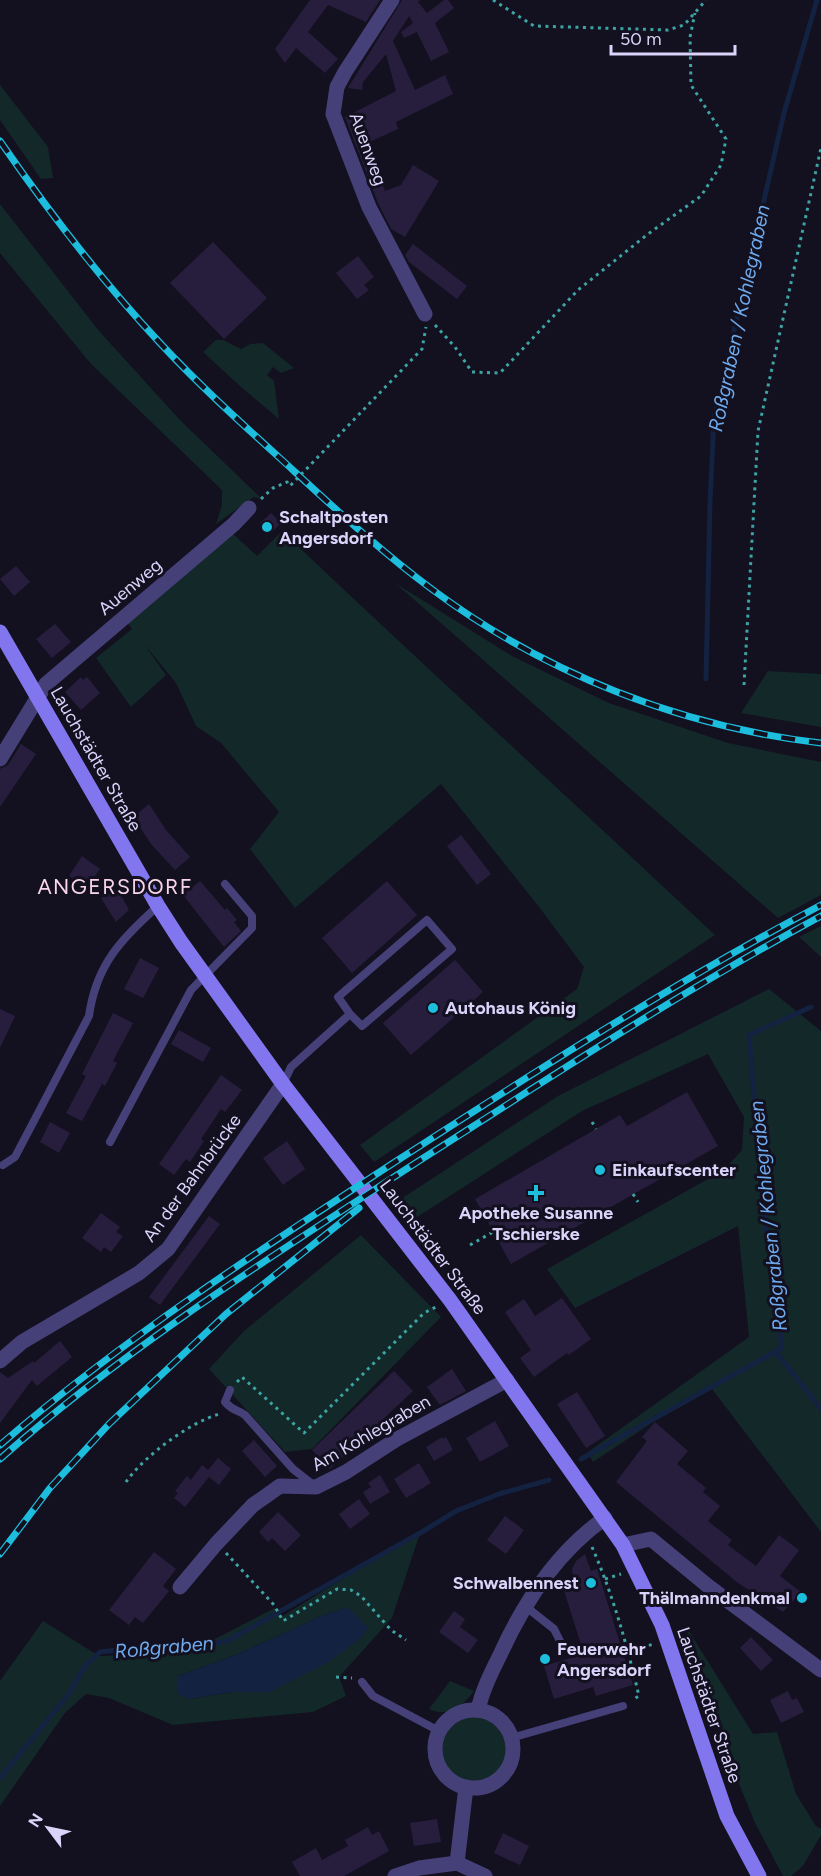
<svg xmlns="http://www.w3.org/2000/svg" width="821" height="1876" viewBox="0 0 821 1876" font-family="Figtree,sans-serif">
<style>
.green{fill:#132829;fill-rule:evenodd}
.water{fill:#132240}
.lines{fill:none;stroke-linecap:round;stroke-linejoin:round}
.stream{stroke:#132240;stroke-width:5}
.building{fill:#271e3e}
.path{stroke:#3da4a4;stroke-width:3;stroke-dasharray:3 4.5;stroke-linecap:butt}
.lane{stroke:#464079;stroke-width:8}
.street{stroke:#464079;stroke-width:15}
.secondary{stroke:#8176ee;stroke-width:15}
.rail-casing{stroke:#1cbddd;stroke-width:7}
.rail{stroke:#13101f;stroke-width:4.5;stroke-dasharray:14;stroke-linecap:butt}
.poi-dot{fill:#1cbddd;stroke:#13101f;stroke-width:2}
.labels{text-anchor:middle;stroke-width:6;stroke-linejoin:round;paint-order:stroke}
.street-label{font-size:18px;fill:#dad3fa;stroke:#13101f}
.poi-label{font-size:18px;font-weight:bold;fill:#dad3fa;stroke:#13101f;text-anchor:start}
.water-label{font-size:20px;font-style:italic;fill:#6eaaed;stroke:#13101f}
.quarter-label{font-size:21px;letter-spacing:1.5px;fill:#fad5ea;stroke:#13101f}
</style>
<rect width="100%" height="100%" fill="#13101f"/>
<g class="green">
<path d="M0,85l48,62 5,31 -12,1 -41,-59z"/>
<path d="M0,204l99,127 81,89 82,79 -8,-2 -38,27 6,-19v-15l-131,-126 -91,-111z"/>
<path d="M216,340h7l18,9 9,-5 13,-1 31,25 -13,5 -8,-6 -6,8 7,6 5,38 -38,-32 -38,-35z"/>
<path d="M282,531c143,136 289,269 433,404l-341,227 -14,-17 217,-156 7,-22 -45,-60 -98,-123 -146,124 -45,-59 29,-37 -58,-69 -25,-17 -20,-43 -32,-39 22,31 -35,32 -35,-49 36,-29 -6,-8 105,-89 26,24z"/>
<path d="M395,583l117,73 97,47 119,40 93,19v133l-43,23z"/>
<path d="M768,671l53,3v53l-80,-14z"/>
<path d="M821,926v31l-22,-20z"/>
<path d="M769,989l52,42v501l-109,-143 -59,33 -60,40 -5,-10 161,-115 -11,-111 -163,82 -28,-39 177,-99 18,-20 2,-33 -36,-63 -126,57 -168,108 -13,-20 157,-103z"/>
<path d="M361,1235l80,82 -129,132 -27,3 -76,-83 35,-38z"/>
<path d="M421,1530l-29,88 -53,59 7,19 -33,16 -140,13 -64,-27 -23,-4 -21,19 -65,93v-125l43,-60 56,35 89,-3 87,-45 6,9zM348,1607l-53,71 -25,14h-38l-42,7 -12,-23 60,-22 81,-37z"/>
<path d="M684,1623l69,111 24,-2 19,62 20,32 5,3v6l-18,31 -12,10h-8l-28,-53 -33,-81z"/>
<path d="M450,1681l24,10c-11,15 -26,27 -45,18z"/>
<circle cx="474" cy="1749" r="32"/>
</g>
<path class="water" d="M348,1607l20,21 -8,11 -30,22 -60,31h-38l-42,7 -13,-5 1,-18 60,-22 81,-37z"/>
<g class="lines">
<g class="stream">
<path d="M706,679l4,-177 4,-84 70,-305 33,-113"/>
<path d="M776,1352l45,57"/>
<path d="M581,1459l201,-111 -19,-143 -14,-170 62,-28"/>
<path d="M0,1778l68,-83 17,-29 15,-14 26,-3 57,-1 44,-7 195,-109 34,-21 43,-17 50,-14"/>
</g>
</g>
<g class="building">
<path d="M310,0h70l-14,22 -38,-17 -20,27 30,27 -13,14 -29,-25 -11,15 -10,-14z"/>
<path d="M402,0h18l-2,2 9,11 17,-13h4l6,8 -19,15 14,29 -18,9 -14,-29 -13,6 -3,-6 12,-9 -4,-7 -16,25 22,49 30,-15 8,19 -57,28 2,7 -31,14 18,48 16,-6 12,-20 26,16 -34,56 -14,-8 -13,-26 -33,-86 51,-26 -10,-37 -23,28 -1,8 -14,-2z"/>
<path d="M213,242l54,56 -43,41 -54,-56z"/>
<path d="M413,244l54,42 -10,13 -48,-37 -4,-7z"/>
<path d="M358,256l16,21 -10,8 5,5 -12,9 -21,-26z"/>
<path d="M271,513l10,10 -10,10 -11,-10z"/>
<path d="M16,566l14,16 -16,14 -14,-17z"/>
<path d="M55,624l16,18 -19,16 -16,-19z"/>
<path d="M81,677l2,3 4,-3 13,16 -19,17 -16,-18z"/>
<path d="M21,744l15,10 -36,53v-38l8,-4z"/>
<path d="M149,804l17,26 24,27 -15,13 -24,-26 -18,-27z"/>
<path d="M461,835l30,39 -14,11 -30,-39z"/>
<path d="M82,856l18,13 -13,19 -18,-12z"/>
<path d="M200,881l25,29 2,-2 10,12 -3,2 7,9 -17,16 -41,-52z"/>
<path d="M387,881l30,34 -65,58 -30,-35z"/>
<path d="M118,890l11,20 -13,12 -15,-24z"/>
<path d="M140,958l19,10 -16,30 -19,-9z"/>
<path d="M455,960l28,32 -72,63 -28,-32z"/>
<path d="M0,1009l15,7 -15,32z"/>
<path d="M113,1013l20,10 -20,38 4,2 -12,23 -3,-2 -20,37 -16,-8 20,-37 -4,-2z"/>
<path d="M179,1030l32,18 -8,14 -32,-18z"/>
<path d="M221,1075l21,15 -17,22 -4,-3 -20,30 3,2 -14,21 -4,-3 -12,16 -15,-11z"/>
<path d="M687,1092l31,54 -207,118 -36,-65 145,-84 7,11z"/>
<path d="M50,1122l20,11 -11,20 -19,-11z"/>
<path d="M287,1141l18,28 -22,16 -20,-27z"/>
<path d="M101,1213l19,14 -4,5 7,4 -12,16 -7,-5 -3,5 -19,-14z"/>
<path d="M209,1216l11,8 -60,81 -11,-8z"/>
<path d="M562,1298l29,41 -22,16 -2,-2 -33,24 -14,-19 11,-8 -26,-38 19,-13 11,17z"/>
<path d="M60,1341l12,16 -35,29 -5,-6 -32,43v-51l8,6 25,-17 1,2z"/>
<path d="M452,1369l14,22 -26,14 -13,-18z"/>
<path d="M394,1371l19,20 -83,78 -18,-19z"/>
<path d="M577,1392l28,44 -19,12 -29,-44z"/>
<path d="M495,1421l14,25 -29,16 -14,-24z"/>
<path d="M655,1422l33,29 -11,13 29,24 -3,4 17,14 -12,15 24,19 -4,5 28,21 23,-31 20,15 -19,26 21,16 -18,20 -45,-29 -122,-101 31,-41 -5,-4z"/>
<path d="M442,1437l1,2 3,-2 7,13 -19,11 -8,-14z"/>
<path d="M254,1440l23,26 -12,11 -23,-26z"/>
<path d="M218,1458l13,11 -12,16 -10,-8 -24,30 -11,-9 4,-5 -3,-2 12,-15 4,4 11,-15 6,5z"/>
<path d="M419,1463l12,20 -25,15 -12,-19z"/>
<path d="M380,1475l10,17 -20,12 -7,-12 8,-5 -3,-4z"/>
<path d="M359,1499l11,15 -20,15 -11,-15z"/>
<path d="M278,1512l23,23 -16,16 -13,-13 -4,4 -9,-10z"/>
<path d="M505,1516l19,14 -18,24 -19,-14z"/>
<path d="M154,1552l22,17 -13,17 6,5 -26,32 -8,-6 -6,8 -20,-15z"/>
<path d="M585,1554l6,17 6,-2 36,116 -37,11 -3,-9 -39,12 -10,-33 40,-12 -23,-73 12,-4 -1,-8 4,-8z"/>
<path d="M454,1611l11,8 -5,8 18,13 -10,13 -29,-21z"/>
<path d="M751,1637l22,23 -12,11 -21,-23z"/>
<path d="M788,1691l4,9 5,-2 7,14 -23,11 -11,-23z"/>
<path d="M437,1819l4,23 -27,4 -4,-23z"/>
<path d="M368,1827l4,8 7,-4 10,20 -45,25h-44l-8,-14 24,-14 6,12 26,-14 -3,-6z"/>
<path d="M503,1833l26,13 -9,19 -26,-12z"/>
</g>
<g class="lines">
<g class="path">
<path d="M493,0l41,26 134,4 16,-5 22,-25"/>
<path d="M435,325l20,22 17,25 28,1 78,-83 70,-56 53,-38 20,-31 5,-26 -35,-54 -1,-48 5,-24"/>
<path d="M261,499l12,-11 14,-6 3,4 132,-137 4,-22"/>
<path d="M744,685l14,-254 63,-283"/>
<path d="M592,1122l4,7"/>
<path d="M633,1194l5,8"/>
<path d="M470,1245l23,-13"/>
<path d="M237,1382l5,-5 62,56 120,-120 14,-7"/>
<path d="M126,1482c18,-26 63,-59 93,-68"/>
<path d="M592,1547c21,48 35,98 47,149l-7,4"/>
<path d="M226,1553l48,52 9,16 54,-32 14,1 10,6 30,34 15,10"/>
<path d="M605,1579l16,-5"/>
<path d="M627,1651l27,-7"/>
<path d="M336,1677l16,1"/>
</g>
<g class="lane">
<path d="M283,1084l8,-17 59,-53 -12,-17 89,-77 25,29 -90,77 -12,-12"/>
<path d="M110,1142l81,-152 61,-62v-12l-27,-32"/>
<path d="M3,1165l12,-8 74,-141c7,-51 32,-77 69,-110"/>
<path d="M230,1390l-5,12c9,10 12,7 20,13l48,54 19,15"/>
<path d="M525,1606l29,23 7,14"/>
<path d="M362,1682l11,14 66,35"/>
<path d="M511,1738l112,-32"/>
</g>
<g class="street">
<path d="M392,0l-47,72 -8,15 -4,27 36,93 56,107"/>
<path d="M0,759l46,-75 188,-160 15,-16"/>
<path d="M0,1361l22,-19 117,-69 29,-24 115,-165"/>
<path d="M623,1545l28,-6 57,47 113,84"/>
<path d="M180,1587l36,-43 37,-39 27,-19 36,1 30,-15 51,-33 110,-59"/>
<path d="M478,1710c4,-19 13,-37 22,-55 24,-53 57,-103 105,-137"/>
<circle cx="474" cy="1749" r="39"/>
<path d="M457,1863l9,-76"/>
<path d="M457,1863l28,13"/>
<path d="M395,1876l24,-8 38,-5"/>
</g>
<path class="secondary" d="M0,632l158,274 23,36 102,142 167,216 173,245 39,80 65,191 32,60"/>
<defs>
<g id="rail">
<path d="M0,141c49,71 101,139 160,202 38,41 80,79 122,117 49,45 98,91 151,130 113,84 249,137 388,153"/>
<path d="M0,1445c124,-107 261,-196 398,-285 138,-89 277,-178 423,-255"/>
<path d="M0,1459c127,-112 269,-201 411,-293 135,-86 269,-174 410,-250"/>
<path d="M0,1554l50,-66 59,-64 117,-110 133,-106"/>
</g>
</defs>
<use href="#rail" class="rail-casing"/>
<use href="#rail" class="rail"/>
</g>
<g class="poi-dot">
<circle cx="267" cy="527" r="6"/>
<circle cx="433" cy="1008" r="6"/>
<circle cx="600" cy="1170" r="6"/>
<path d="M533 1184h6v6h6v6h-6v6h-6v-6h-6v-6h6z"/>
<circle cx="591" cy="1583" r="6"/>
<circle cx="802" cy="1598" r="6"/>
<circle cx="545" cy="1659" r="6"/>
</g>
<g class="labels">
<g class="street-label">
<text transform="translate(368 149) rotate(70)" y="6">Auenweg</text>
<text transform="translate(130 587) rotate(-40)" y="6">Auenweg</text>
<text transform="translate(96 759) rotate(60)" y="6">Lauchstädter Straße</text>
<text transform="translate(192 1178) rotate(-54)" y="6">An der Bahnbrücke</text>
<text transform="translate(433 1247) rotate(53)" y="6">Lauchstädter Straße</text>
<text transform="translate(371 1433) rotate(-30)" y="6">Am Kohlegraben</text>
<text transform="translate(709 1705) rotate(71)" y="6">Lauchstädter Straße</text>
</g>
<g class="poi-label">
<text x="279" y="523">Schaltposten<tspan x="279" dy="21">Angersdorf</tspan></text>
<text x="445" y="1014">Autohaus König</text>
<text x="612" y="1176">Einkaufscenter</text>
<text x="536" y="1219" text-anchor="middle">Apotheke Susanne<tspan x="536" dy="21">Tschierske</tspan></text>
<text x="579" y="1589" text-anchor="end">Schwalbennest</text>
<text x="790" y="1604" text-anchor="end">Thälmanndenkmal</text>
<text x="557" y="1655">Feuerwehr<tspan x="557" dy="21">Angersdorf</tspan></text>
</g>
<g class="water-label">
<text transform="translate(739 318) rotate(-78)" y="7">Roßgraben / Kohlegraben</text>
<text transform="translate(768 1216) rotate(-96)" y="7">Roßgraben / Kohlegraben</text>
<text transform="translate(164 1647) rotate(-5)" y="7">Roßgraben</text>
</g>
<g class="quarter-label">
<text x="115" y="894">ANGERSDORF</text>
</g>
</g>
<g transform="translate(48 1828) rotate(302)" stroke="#13101f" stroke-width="4.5" paint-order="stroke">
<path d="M0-4.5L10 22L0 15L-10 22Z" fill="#dad3fa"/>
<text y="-9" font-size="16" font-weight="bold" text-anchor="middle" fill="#dad3fa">N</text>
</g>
<path d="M611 45v9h124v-9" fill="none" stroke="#dad3fa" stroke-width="3"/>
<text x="620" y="45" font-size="18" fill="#dad3fa" stroke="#13101f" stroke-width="4.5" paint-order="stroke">50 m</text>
</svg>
